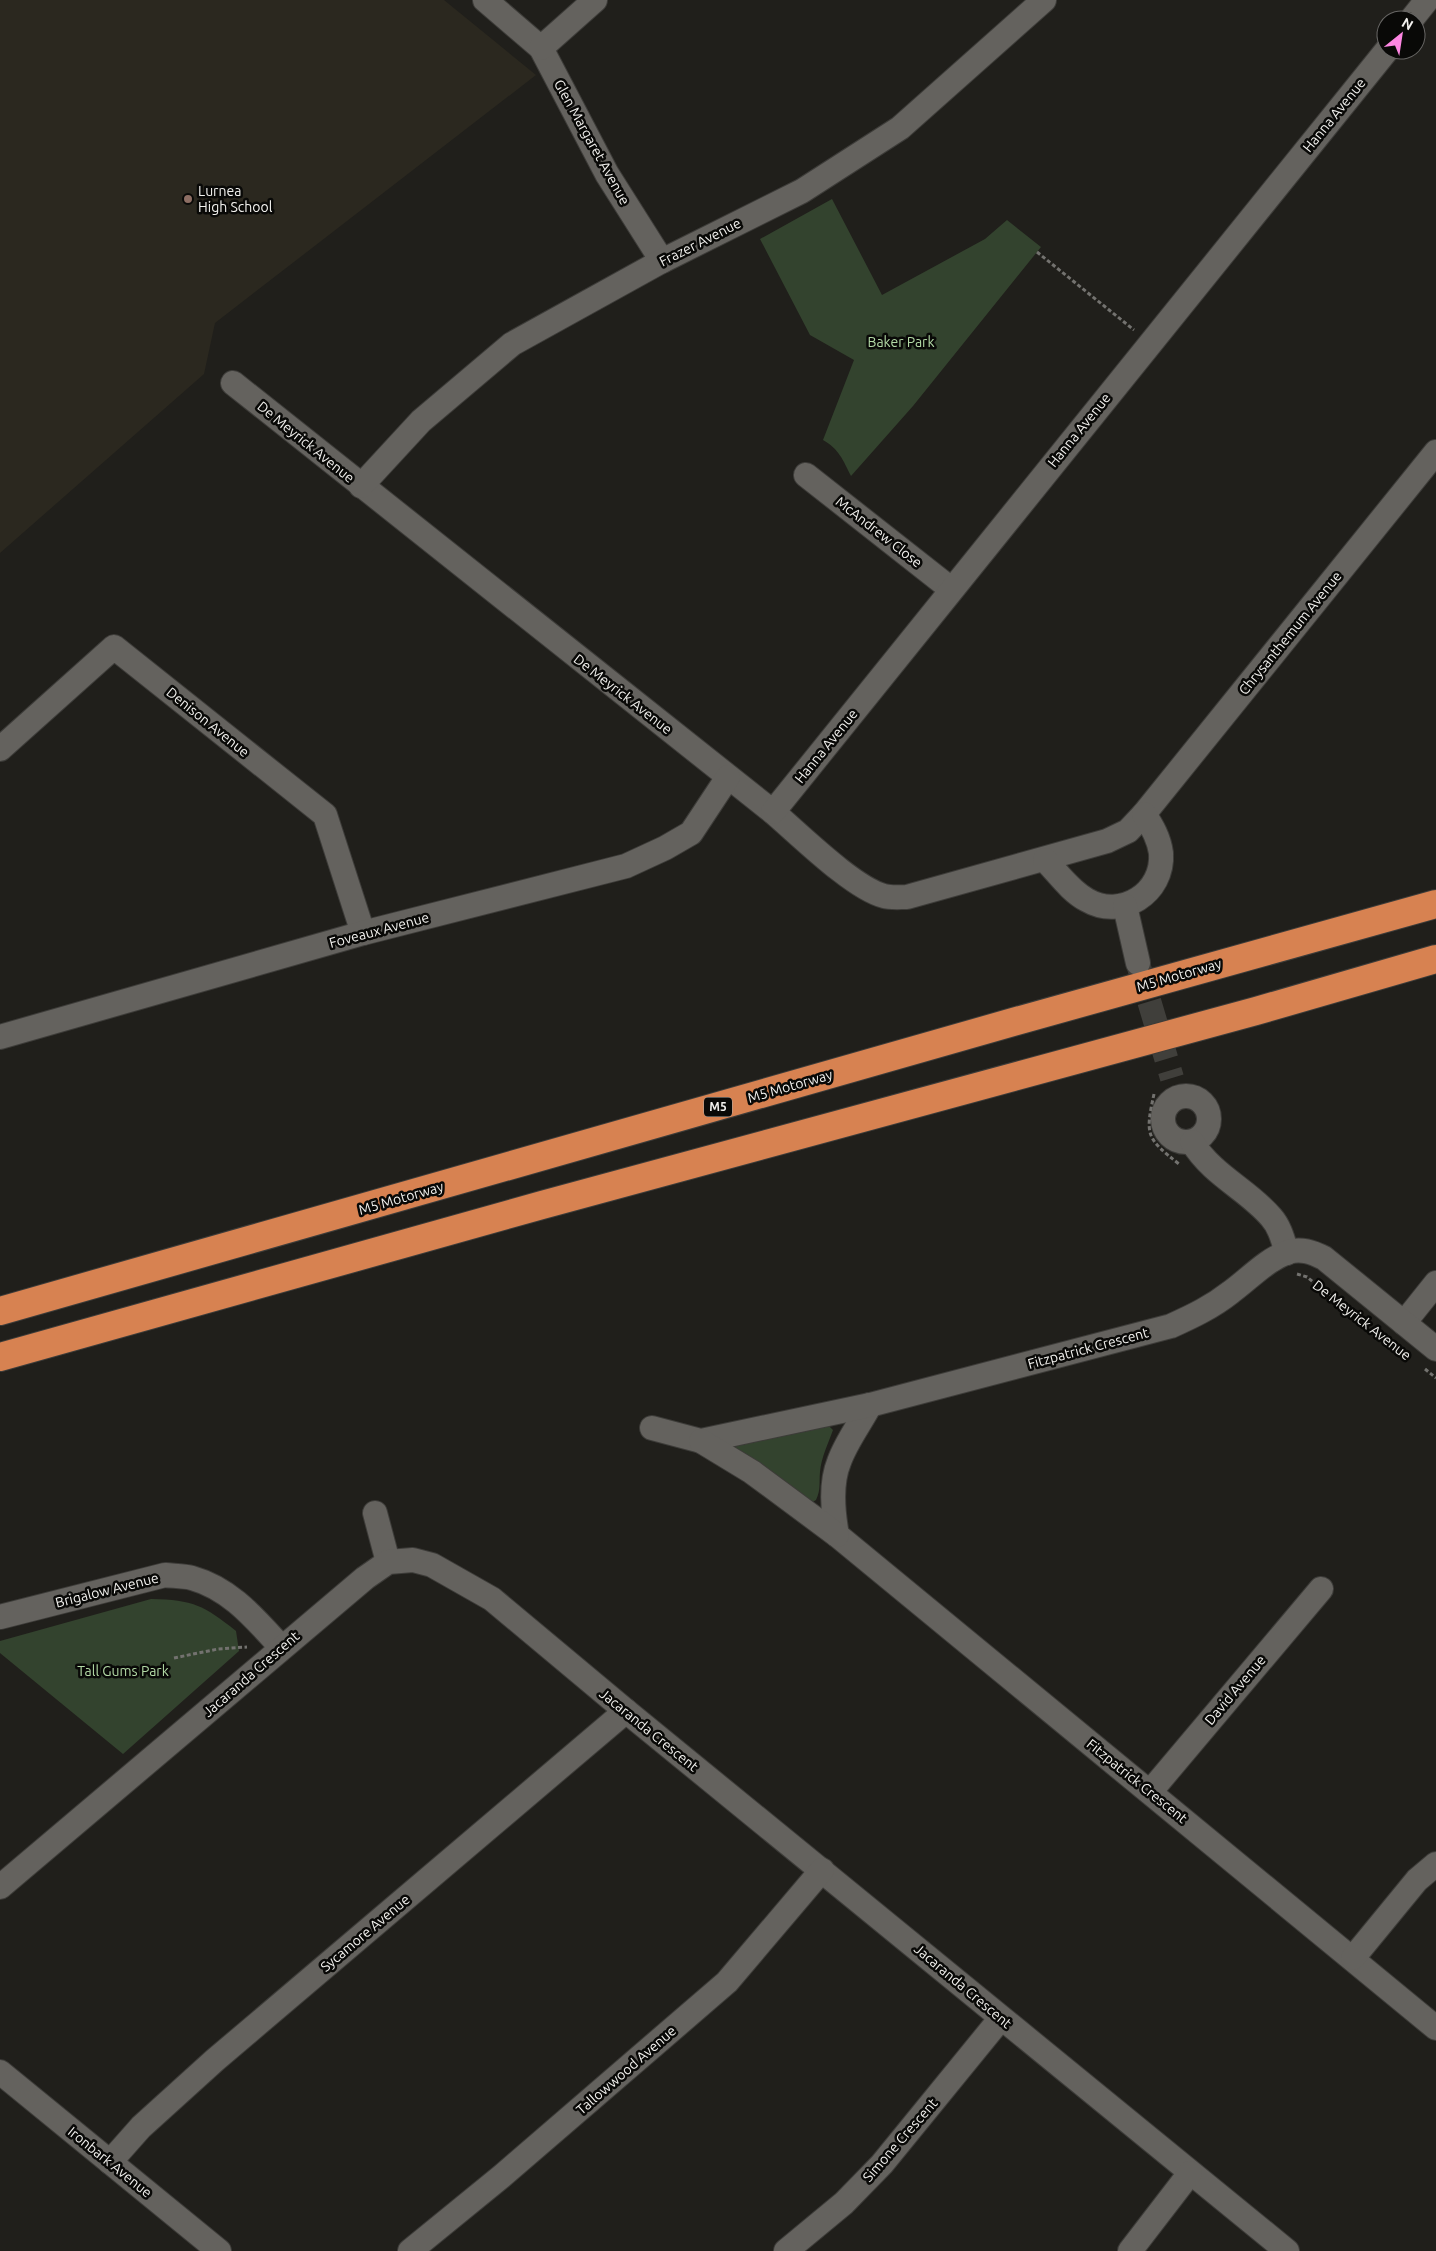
<svg xmlns="http://www.w3.org/2000/svg" width="1436" height="2251" viewBox="0 0 1436 2251" font-family="Ubuntu,sans-serif">
<style>
.built{fill:#2b281f}
.green{fill:#33432e}
.lines{fill:none;stroke-linecap:round;stroke-linejoin:round}
.street-tunnel{stroke:#403f3b;stroke-width:24;stroke-dasharray:24 12;stroke-linecap:butt}
.street-casing{stroke:#3d3c39;stroke-width:26}
.highway-casing{stroke:#3d3c39;stroke-width:30}
.path{stroke:#73726f;stroke-width:3;stroke-dasharray:4 2.5;stroke-linecap:butt}
.street{stroke:#64625e;stroke-width:24}
.highway{stroke:#d78251;stroke-width:28}
.education-dot{fill:#8d6e63;stroke:#090907;stroke-width:2}
.labels{text-anchor:middle;stroke-width:5;stroke-linejoin:round;paint-order:stroke}
.shield{fill:#090907;stroke:#adaca9;stroke-width:1}
.shield-label{font-size:12px;font-weight:bold;fill:#f3f2ef}
.street-label{font-size:14px;fill:#f3f2ef;stroke:#090907}
.poi-label{font-size:14px;fill:#f3f2ef;stroke:#090907;text-anchor:start}
.park-label{font-size:14px;fill:#b2d9a5;stroke:#090907}
</style>
<rect width="100%" height="100%" fill="#201f1b"/>
<path class="built" d="M0,0h444l92,75 -321,248 -11,51 -204,179z"/>
<g class="green">
<path d="M832,199l50,96 103,-56 22,-19 34,27 -128,159 -62,70c-8,-16 -12,-27 -28,-36l31,-80 -44,-25 -50,-96z"/>
<path d="M828,1425l5,5c-5,14 -12,28 -13,42 -1,10 1,18 -4,28l-5,3 -76,-51v-7z"/>
<path d="M151,1599c43,1 52,6 85,32l3,20 -116,103 -123,-101v-12z"/>
</g>
<g class="lines">
<path class="street-tunnel" d="M1139,967l33,111"/>
<defs>
<g id="street">
<path d="M485,0l56,48 66,126 55,87"/>
<path d="M1411,20l16,-20"/>
<path d="M541,48l54,-48"/>
<path d="M233,383l540,429c26,22 80,76 111,84 7,2 16,1 23,1l200,-56 21,-10 16,-17 292,-362"/>
<path d="M806,475l145,114"/>
<path d="M361,486l60,-65 91,-77 150,-83 140,-70 98,-63 144,-128"/>
<path d="M0,749l114,-102 211,168 38,118"/>
<path d="M773,812l614,-762"/>
<path d="M1045,860c13,13 25,31 42,40 34,20 77,-7 74,-47 -2,-15 -9,-27 -17,-39"/>
<path d="M1125,906l13,57"/>
<path d="M0,1037l363,-104 263,-67 39,-18 26,-15 37,-56"/>
<circle cx="1186" cy="1119" r="23"/>
<path d="M1192,1142c21,34 55,47 79,75 9,10 12,23 16,36"/>
<path d="M1404,1323l32,-40"/>
<path d="M870,1405c-10,19 -24,37 -31,57 -9,22 -6,51 -2,73l599,493"/>
<path d="M652,1428l49,13 169,-36 301,-79c22,-10 41,-19 60,-34 18,-13 35,-32 57,-40 13,-4 24,0 36,6l112,91"/>
<path d="M701,1441l51,31 85,63"/>
<path d="M375,1513l13,49"/>
<path d="M0,1617l165,-42c9,1 19,1 27,3 39,11 63,41 89,69"/>
<path d="M1150,1792l171,-203"/>
<path d="M0,1887l365,-309 23,-16 25,-2 19,5 60,34 134,112 661,540"/>
<path d="M1353,1958l64,-78 19,-16"/>
<path d="M0,2072l219,179"/>
<path d="M110,2162l31,-35 74,-67 411,-349"/>
<path d="M410,2251l92,-75 225,-194 95,-112"/>
<path d="M786,2251l58,-48 38,-39 119,-146"/>
<path d="M1130,2251l60,-78"/>
</g>
<g id="highway">
<path d="M0,1311l1013,-289 423,-118"/>
<path d="M0,1357l542,-152 714,-194 180,-52"/>
</g>
</defs>
<use href="#street" class="street-casing"/>
<use href="#highway" class="highway-casing"/>
<g class="path">
<path d="M1037,252l97,78"/>
<path d="M1154,1094c-9,41 -8,44 25,70"/>
<path d="M1297,1274l10,3 38,30"/>
<path d="M1425,1369l11,9"/>
<path d="M174,1658l44,-9 29,-2"/>
</g>
<use href="#street" class="street"/>
<use href="#highway" class="highway"/>
</g>
<circle class="education-dot" cx="188" cy="199" r="5"/>
<g class="labels">
<rect class="shield" x="704" y="1097.5" width="28" height="19" rx="4"/>
<g class="shield-label">
<text x="718" y="1111">M5</text>
</g>
<g class="street-label">
<text transform="translate(1334 115) rotate(-51)" y="5">Hanna Avenue</text>
<text transform="translate(592 142) rotate(61)" y="5">Glen Margaret Avenue</text>
<text transform="translate(700 242) rotate(-27)" y="5">Frazer Avenue</text>
<text transform="translate(1079 430) rotate(-51)" y="5">Hanna Avenue</text>
<text transform="translate(306 442) rotate(39)" y="5">De Meyrick Avenue</text>
<text transform="translate(879 532) rotate(38)" y="5">McAndrew Close</text>
<text transform="translate(1290 633) rotate(-51)" y="5">Chrysanthemum Avenue</text>
<text transform="translate(623 694) rotate(38)" y="5">De Meyrick Avenue</text>
<text transform="translate(208 722) rotate(39)" y="5">Denison Avenue</text>
<text transform="translate(826 746) rotate(-51)" y="5">Hanna Avenue</text>
<text transform="translate(379 930) rotate(-15)" y="5">Foveaux Avenue</text>
<text transform="translate(1179 975) rotate(-16)" y="5">M5 Motorway</text>
<text transform="translate(790 1086) rotate(-16)" y="5">M5 Motorway</text>
<text transform="translate(401 1198) rotate(-16)" y="5">M5 Motorway</text>
<text transform="translate(1362 1320) rotate(38)" y="5">De Meyrick Avenue</text>
<text transform="translate(1088 1348) rotate(-15)" y="5">Fitzpatrick Crescent</text>
<text transform="translate(107 1590) rotate(-14)" y="5">Brigalow Avenue</text>
<text transform="translate(251 1674) rotate(-41)" y="5">Jacaranda Crescent</text>
<text transform="translate(1235 1690) rotate(-50)" y="5">David Avenue</text>
<text transform="translate(649 1730) rotate(39)" y="5">Jacaranda Crescent</text>
<text transform="translate(1137 1781) rotate(39)" y="5">Fitzpatrick Crescent</text>
<text transform="translate(365 1933) rotate(-40)" y="5">Sycamore Avenue</text>
<text transform="translate(963 1986) rotate(40)" y="5">Jacaranda Crescent</text>
<text transform="translate(626 2070) rotate(-41)" y="5">Tallowwood Avenue</text>
<text transform="translate(900 2140) rotate(-49)" y="5">Simone Crescent</text>
<text transform="translate(110 2162) rotate(39)" y="5">Ironbark Avenue</text>
</g>
<g class="poi-label">
<text x="198" y="196">Lurnea<tspan x="198" dy="16">High School</tspan></text>
</g>
<g class="park-label">
<text x="901" y="347">Baker Park</text>
<text x="123" y="1676">Tall Gums Park</text>
</g>
</g>
<g transform="translate(1401 35) rotate(30)"><circle r="24" fill="#090907" stroke="#676664"/>
<path d="M0-4L9 19L0 12L-9 19Z" fill="#fd86e2"/>
<text y="-8" font-size="14" font-weight="bold" text-anchor="middle" fill="#f3f2ef">N</text>
</g>
</svg>
